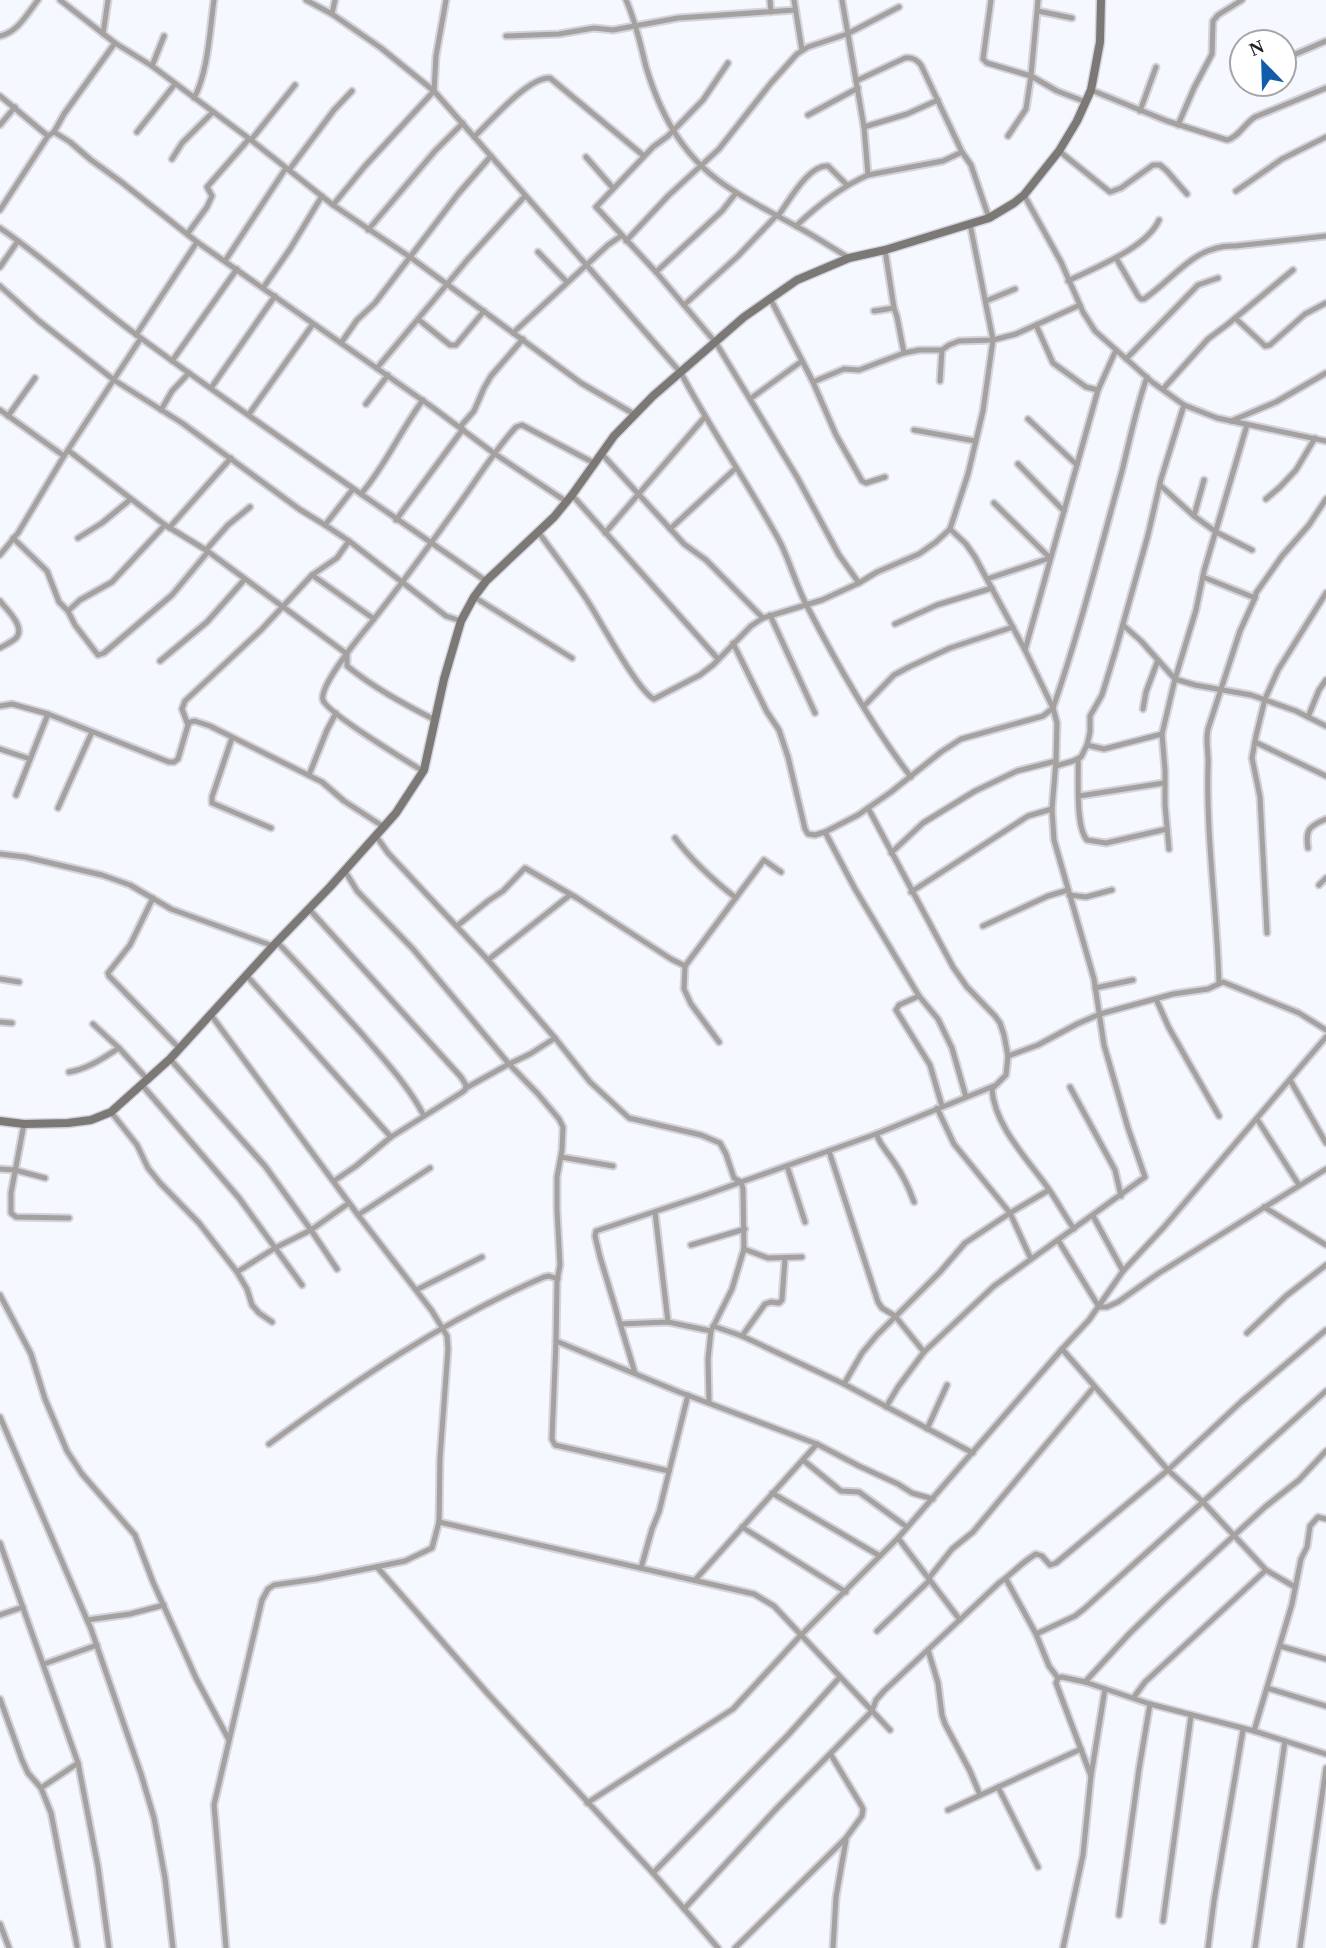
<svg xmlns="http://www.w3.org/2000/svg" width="1326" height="1948" viewBox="0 0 1326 1948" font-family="'Times New Roman',serif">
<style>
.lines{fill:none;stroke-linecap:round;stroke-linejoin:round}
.street-casing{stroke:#d4d5dc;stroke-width:9}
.secondary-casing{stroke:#d4d5dc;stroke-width:11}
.street{stroke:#a4a1a0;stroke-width:5}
.secondary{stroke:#7c7876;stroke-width:8}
</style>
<rect width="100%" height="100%" fill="#f6f8ff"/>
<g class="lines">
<defs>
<g id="street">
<path d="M60,0l55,43 37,23 99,74 82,65 77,52 171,126 53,31"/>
<path d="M306,0l26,14 49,34 53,43 247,282c31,59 69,113 100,171 10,21 16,44 27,64 30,58 63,117 103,169"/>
<path d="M626,0c10,22 14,43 20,67 4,13 9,27 15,40 31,68 72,84 133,118 19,10 37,22 55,33"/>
<path d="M770,0l1,12"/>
<path d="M794,0l8,50"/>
<path d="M842,0l22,127 4,48"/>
<path d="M991,0l-8,59 4,4 44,13 -5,33 -18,27"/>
<path d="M1038,0l-7,76 26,15 29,11"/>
<path d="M1038,11l34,7"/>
<path d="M332,14l3,-14"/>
<path d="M103,34l5,-34"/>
<path d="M0,36c18,-4 27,-22 38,-36"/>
<path d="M506,36l53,-2 35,-6 19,2 65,-12 117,-8"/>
<path d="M1284,59l42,-18"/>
<path d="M728,63l-25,37 -35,36 -15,11 -57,60 60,65 60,71 81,134 42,78 20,28"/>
<path d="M152,66l12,-30"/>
<path d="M856,81l49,-23c8,-1 12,2 16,7l41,87 9,13 18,53"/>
<path d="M1091,90l76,31 60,19c11,-2 18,-17 28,-23l71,-29"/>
<path d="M0,96l48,40"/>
<path d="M194,98c14,-25 16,-69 20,-98"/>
<path d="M1140,111l16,-44"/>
<path d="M808,115l50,-27"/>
<path d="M0,125l15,-18"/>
<path d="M1178,125l16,-37 18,-34 1,-33 5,-6 24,-15"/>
<path d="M864,127l43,-13 31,-14"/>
<path d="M54,132l16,10 21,18 29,21 77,61 235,165 63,47 72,48"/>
<path d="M137,132l38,-48"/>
<path d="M474,137c17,-16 54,-60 76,-59l94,78"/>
<path d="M251,140l44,-55"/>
<path d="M1059,151l51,41 11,-4 32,-23h7l7,6 20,23"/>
<path d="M586,157l27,31"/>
<path d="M172,159l10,-16 31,-31"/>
<path d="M289,170l45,-60 18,-19"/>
<path d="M1236,191l46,-32 44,-22"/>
<path d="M1024,195l37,67 22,50 12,19 57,51 32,23 33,13 109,23"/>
<path d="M333,205l32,-39 69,-75 2,-35 10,-56"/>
<path d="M0,210l48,-74 6,-4 10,-18 51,-71"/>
<path d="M778,216c11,-15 31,-52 50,-50l19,19"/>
<path d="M970,224l23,116 -10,71 -15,63 -18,55 16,15 9,13 50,93"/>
<path d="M796,226c22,-21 45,-39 72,-51l75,-14 19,-9"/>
<path d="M0,228c47,32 88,71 134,105 115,85 234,165 352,248"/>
<path d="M368,230l67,-79 28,-28"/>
<path d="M188,233l19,-26 5,-11 -5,-9 42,-48"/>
<path d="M626,241l42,-45 51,-47 52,-66 26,-29 11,-7 39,-13 52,-27"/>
<path d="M885,250l9,58 3,9 7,36 15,-3h23l7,-5 10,-4 34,-1 23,-6 64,-29"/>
<path d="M538,252l29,30"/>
<path d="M1116,258l22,38 3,3h3c30,-20 51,-55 91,-53l91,-10"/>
<path d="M225,261l61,-93"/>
<path d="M0,267l18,-26"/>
<path d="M656,272l66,-61 14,-18"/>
<path d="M1068,281c26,-13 79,-33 91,-61"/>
<path d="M0,286l39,35 75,59 68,43 117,86 26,16"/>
<path d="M263,288l27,-39 32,-53"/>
<path d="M770,298l43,84 23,53 26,46 4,2 19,-6"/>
<path d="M986,301l29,-12"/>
<path d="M684,305l54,-49 39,-41"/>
<path d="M874,311l20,-3"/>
<path d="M1235,318l26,24 4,4 5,-1 35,-31 21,-11"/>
<path d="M419,320l31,25h6l28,-34"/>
<path d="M1036,325l17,38 33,24 12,3"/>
<path d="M513,333l95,-88 13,-9"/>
<path d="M136,335l61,-93"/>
<path d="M341,343l16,-23 18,-17 83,-109 33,-38"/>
<path d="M1126,359l72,-74 20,-7"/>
<path d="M172,361l65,-92"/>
<path d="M377,368l91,-109 57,-63"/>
<path d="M940,381l2,-31"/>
<path d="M813,382l31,-13 15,1 45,-17"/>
<path d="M211,388l64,-92"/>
<path d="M1163,389l45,-50 20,-15 65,-54"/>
<path d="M750,399l52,-38"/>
<path d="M366,404l22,-29"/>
<path d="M0,410l64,46"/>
<path d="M161,410l11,-19 17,-18"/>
<path d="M249,414l64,-90"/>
<path d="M8,416l27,-38"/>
<path d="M1028,419l49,46"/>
<path d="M1231,421l45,-19 50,-29"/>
<path d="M460,427l14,-16 10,-23 7,-12 32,-37"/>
<path d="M914,430l61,11"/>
<path d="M69,451l96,74 41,25 141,104v12c27,22 57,38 88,54"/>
<path d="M601,453l83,91 22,16 57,58"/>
<path d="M1018,464l46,47"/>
<path d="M1160,485l34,31 22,16 36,18"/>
<path d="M361,494c25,-29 39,-63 62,-94"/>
<path d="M572,495l146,164"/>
<path d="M1266,499l14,-12 16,-17 19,-32"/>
<path d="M1194,516l10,-36"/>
<path d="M396,520l67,-91"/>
<path d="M165,525l-53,57 -32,18 -12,11 7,14 23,30 6,-2 68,-58 35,-42"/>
<path d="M169,528l62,-70"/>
<path d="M670,529l66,-61"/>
<path d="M539,533c16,22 33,44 48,67 13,20 50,90 67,99l46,-24 13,-10 38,-39 12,-8 59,-18 37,-17 18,-11 42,-18 17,-12 14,-13"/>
<path d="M605,533l99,-115"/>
<path d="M13,538l34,33 12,31 9,9"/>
<path d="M78,538l24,-15 29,-24"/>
<path d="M349,541l-24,-16 28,-36"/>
<path d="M206,550l22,-25 22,-18"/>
<path d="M0,555l18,-22 46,-77 77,-118"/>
<path d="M312,575l62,44"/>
<path d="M1203,577l52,21"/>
<path d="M987,579l63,-21 -56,-55"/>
<path d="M474,597l98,61"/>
<path d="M0,601c7,9 26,26 16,37 -4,4 -11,7 -16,10"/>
<path d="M770,615l45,98"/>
<path d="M895,624l42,-19 55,-17"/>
<path d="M1123,625l18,16 34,38 20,6 56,10 45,16 30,15"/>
<path d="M733,643l34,69 12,18 9,27 17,72 3,5 7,1 10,-3 33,-17 33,-23 50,-40 20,-13 82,-23 10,-8c27,-78 47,-158 69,-237 8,-32 14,-63 25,-94"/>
<path d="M160,661l47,-39 38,-43"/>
<path d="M0,706l12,-2 36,10 121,48h5l4,-3 10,-34 2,-3 5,-1 15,5 112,56 22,19 40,26"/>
<path d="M864,706l30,-31 15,-8 41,-19 63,-21"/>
<path d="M1143,709l3,-17 12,-32"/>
<path d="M1308,717l11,-27 7,-10"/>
<path d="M188,725l-6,-16 3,-8 76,-71 51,-55 25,-17 12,-17 97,75 15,5"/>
<path d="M232,738l-20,59v6l59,25"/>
<path d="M1255,742l71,34"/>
<path d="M1087,745l17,4 58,-15"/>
<path d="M0,749l30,10"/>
<path d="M1078,759c1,19 -3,67 9,81l19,3 61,-14"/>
<path d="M1056,766l17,-5 8,-4 6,-12 3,-13v-16l12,-21 14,-46 32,-114 13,-56 23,-74"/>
<path d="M424,770l-6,-2c-16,-10 -91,-55 -95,-68 -4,-14 37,-64 47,-76 32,-40 62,-82 92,-124 17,-24 34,-51 54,-73l6,-2 72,38"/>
<path d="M309,775l18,-45 9,-17"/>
<path d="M16,795l32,-81"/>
<path d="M1079,796l85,-13"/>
<path d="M58,808l34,-76"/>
<path d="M868,808l85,159 14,20 28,29 5,7 4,12 4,21 -2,19 -14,14c2,36 36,71 56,99 9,13 17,28 26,41"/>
<path d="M825,832l30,57 64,107 19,23 14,29 14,49"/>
<path d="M376,836l12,17 100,107 67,78"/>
<path d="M675,838c17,23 38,42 61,60"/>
<path d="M1308,848c-3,-18 1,-22 18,-29"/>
<path d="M1169,849l-4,-44v-35l-3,-36 13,-55 21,-69 8,-39 43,-146"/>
<path d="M891,853l32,-30 52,-32 42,-20 39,-10"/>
<path d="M0,854l25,3 77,18 28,10 41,24 102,37"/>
<path d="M345,871l12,20 56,58 96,115 29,30 21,25 4,8 -1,23 -5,27v33l3,55 -3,16 -1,60 123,51 138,52 42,22 39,18 14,9 21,6"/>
<path d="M1319,885l7,-7"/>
<path d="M911,892l117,-76 24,-7"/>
<path d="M1069,895l17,2 26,-7"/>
<path d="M153,898l-23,47 -22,28 1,3 71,73"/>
<path d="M309,909l152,168 5,8 -1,5 -4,3 -70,44 -35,29 -22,15"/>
<path d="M457,926l31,-25 15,-10 22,-23 52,30 94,61 14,7 79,-106 17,12"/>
<path d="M983,926l65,-30 20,-6"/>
<path d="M1267,933l-7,-136 -8,-39 4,-22 9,-37 13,-29 48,-77"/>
<path d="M277,942c29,30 57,61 85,92 22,26 47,52 62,82"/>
<path d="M488,960l82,-65"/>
<path d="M685,966l-1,23 7,15 28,38"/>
<path d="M247,976l144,161"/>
<path d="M0,979l19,3"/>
<path d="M1219,983c-2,-73 -13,-145 -11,-217 1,-13 -3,-24 0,-37l32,-98 15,-33 1,-5 26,-37 27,-31 17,-26"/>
<path d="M1095,988l38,-8"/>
<path d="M919,996l-20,9 -3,5 34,55 12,41"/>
<path d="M1156,999l13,29 50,88"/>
<path d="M211,1015l147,200 74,96 15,25 1,13 -8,109 -1,64 -7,26 -27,13 -89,18 -42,6 -6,4 -6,11 -48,205 12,143"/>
<path d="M0,1022l12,1"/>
<path d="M93,1024l26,24"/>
<path d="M1008,1056l30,-11 39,-21 23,-10 73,-20 35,-5 15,-7 76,31 27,17"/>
<path d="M170,1059l95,107 46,64 -36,18 -38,24"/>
<path d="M69,1072c19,-3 34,-14 50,-24l29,32"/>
<path d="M1290,1080l36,63"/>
<path d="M142,1085l97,113 63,87"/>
<path d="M1070,1087l45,83 6,26"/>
<path d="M466,1088l43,-24 21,-10 25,-16 35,44 39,36 72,17 19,8 6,11 8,24 7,4 2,7 1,60 -12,40 -21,42 -3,28 1,43"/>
<path d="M937,1108l17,36 56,69 21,46"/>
<path d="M111,1112l26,33 11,23 12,15 39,40 38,49 10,17 5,16 7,8 13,9"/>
<path d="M1257,1119l42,66"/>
<path d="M24,1124l-13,69v20l5,4 53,1"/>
<path d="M876,1134c6,14 10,16 18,28 9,13 15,26 20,40"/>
<path d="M829,1151l49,151 4,6 13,8 29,36"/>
<path d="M561,1157l52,9"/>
<path d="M787,1166l18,56"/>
<path d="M0,1169l15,1 30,8"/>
<path d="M1264,1207l62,38"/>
<path d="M655,1212l13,110"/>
<path d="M358,1215l72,-47"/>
<path d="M1093,1216l30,55"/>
<path d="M1058,1240l41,67h8l11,-5 41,-29 167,-104"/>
<path d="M691,1245l54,-16"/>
<path d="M744,1249l24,9 34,-1"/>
<path d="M337,1269l-26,-39 38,-27"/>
<path d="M416,1290l66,-33"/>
<path d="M0,1295l31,59 14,45 22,52 15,23 53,61 18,47 43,96 33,62"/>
<path d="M620,1324l48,-2 43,9"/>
<path d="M713,1326l29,10 102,48 129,69"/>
<path d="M1247,1333l39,-37 40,-31"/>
<path d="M742,1336l23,-32 6,-2 8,1 3,-3 3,-42"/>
<path d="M556,1341l-4,98 3,6 114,26"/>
<path d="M1062,1349l106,121 35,32 63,68 29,17"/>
<path d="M635,1373l-35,-116 -5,-21 1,-5 106,-35 174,-62 118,-48"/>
<path d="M844,1384l18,-31 15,-18 63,-63 25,-29 45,-30 39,-23"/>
<path d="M886,1407l12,-20 26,-35 70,-66 151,-109 -17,-49 -24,-83 -10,-66 -40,-139 -2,-31 4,-48 1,-38 -4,-15 -28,-58 73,-260 18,-40"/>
<path d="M0,1417l91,212 50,145 13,44 11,60 8,70"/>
<path d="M927,1429l20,-44"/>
<path d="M269,1444c87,-64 175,-124 275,-167l5,-1 9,3"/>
<path d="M803,1460l38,31 18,1 48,35"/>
<path d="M772,1493l108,63"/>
<path d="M439,1522l315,72 20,12 116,124"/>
<path d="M742,1527l104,65"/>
<path d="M898,1538l62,82"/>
<path d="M0,1543l78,220 20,104 11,81"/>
<path d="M377,1567l112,128 164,178 65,75"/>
<path d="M641,1568l11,-39 7,-17 29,-117"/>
<path d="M929,1578l23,-29 21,-17 121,-145"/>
<path d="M1006,1579l30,55 13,32 9,12"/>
<path d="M695,1580l122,-136"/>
<path d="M0,1615l23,-8"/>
<path d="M87,1620l43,-6 34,-9"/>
<path d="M877,1631l53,-51"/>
<path d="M1036,1634l39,-18 9,-7 242,-218"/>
<path d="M1280,1646l46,13"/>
<path d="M928,1650l10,33 4,32 3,9 25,47 10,24"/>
<path d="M44,1664l53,-19"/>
<path d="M1085,1682l45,-49 34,-33 101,-93 34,-27 27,-29"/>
<path d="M1267,1688l59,18"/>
<path d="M1134,1697l11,-15 121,-112"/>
<path d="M0,1699l22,61 6,13 13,15 10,25 26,133"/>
<path d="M1254,1731l38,-127 9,-45 6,-12 3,-21 8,-9 8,2"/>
<path d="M1091,1776l-35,-93 2,-5 4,-1 23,5 65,22 104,27 72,23"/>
<path d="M998,1787l40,80"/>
<path d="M41,1788l37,-25"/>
<path d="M587,1803l146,-94 68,-74 97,-97 164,-189 27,-29 34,-49 41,-44 162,-190"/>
<path d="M948,1810l133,-61"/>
<path d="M653,1873l135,-138 52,-58"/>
<path d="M684,1909l93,-101 95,-97 4,-11 8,-9 115,-108c13,-9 23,-21 37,-29l6,2 8,9 6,-2 112,-93 73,-68 85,-72"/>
<path d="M1119,1915l20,-146 11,-65"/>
<path d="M1163,1921l28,-205"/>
<path d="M0,1924l9,24"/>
<path d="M735,1948l111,-110 16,-22 1,-7 -2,-4 -30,-50"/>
<path d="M833,1948l3,-51 10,-57"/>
<path d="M1063,1948l20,-93 8,-79 14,-87"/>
<path d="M1208,1948l6,-47 29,-171"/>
<path d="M1255,1948l30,-207"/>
<path d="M1300,1948l26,-180"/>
</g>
<path id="secondary" d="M0,1121l24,3 44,-1 23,-3 20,-8 59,-53 103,-113 57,-59 66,-74 28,-43 20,-91 17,-58 13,-24 12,-16 68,-64 18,-22 42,-59 39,-40 91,-79 53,-37 52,-22 36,-8 104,-32 25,-15 10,-8 35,-44 18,-30 14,-31 9,-48 1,-42"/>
</defs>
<use href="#street" class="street-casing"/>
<use href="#secondary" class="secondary-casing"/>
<use href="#street" class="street"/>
<use href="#secondary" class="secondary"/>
</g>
<g transform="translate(1263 63) rotate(337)"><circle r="33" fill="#ffffff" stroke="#a5a5a7" stroke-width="2"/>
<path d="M0-5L12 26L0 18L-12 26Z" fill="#115dac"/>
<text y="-10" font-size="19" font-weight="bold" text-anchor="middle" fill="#1f1f22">N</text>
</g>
</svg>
